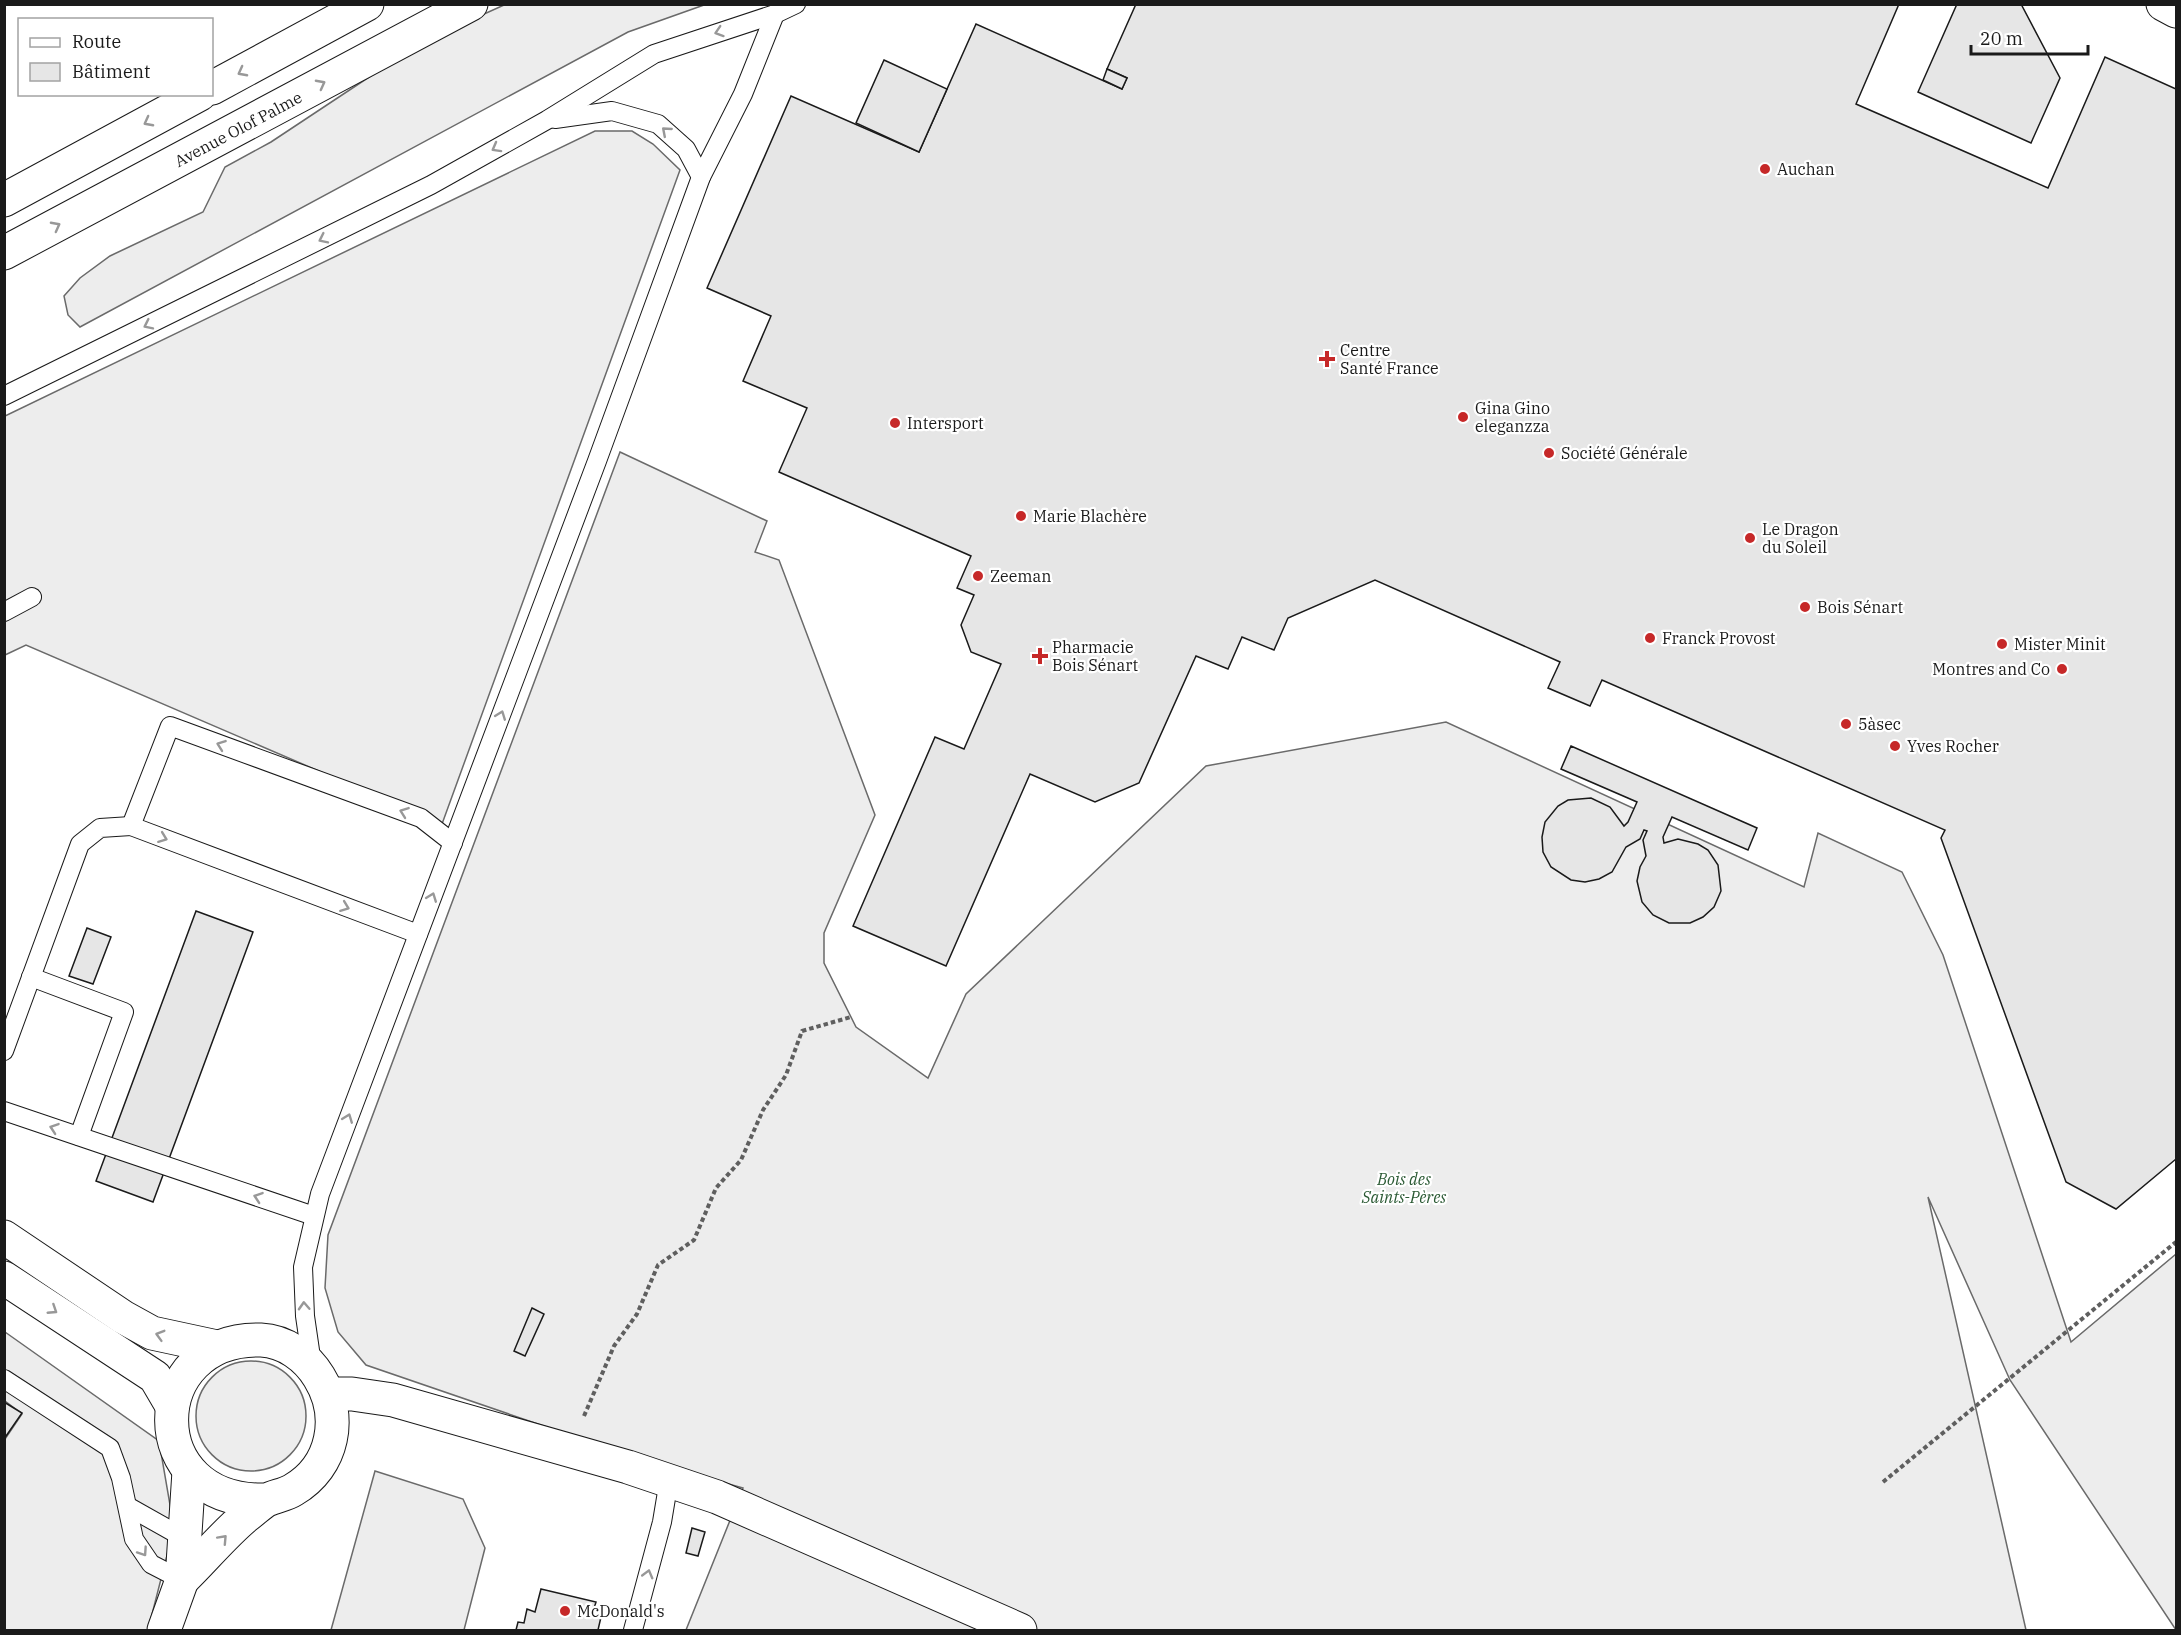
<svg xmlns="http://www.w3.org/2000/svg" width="2181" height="1635" viewBox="0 0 2181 1635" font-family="'IBM Plex Serif',serif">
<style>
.built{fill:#ededed;stroke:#6a6a6a;stroke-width:1.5}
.building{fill:#e6e6e6;stroke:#1a1a1a;stroke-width:1.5}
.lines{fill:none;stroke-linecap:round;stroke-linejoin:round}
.service-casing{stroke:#1a1a1a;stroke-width:20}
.minor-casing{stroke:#1a1a1a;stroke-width:35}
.tertiary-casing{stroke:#1a1a1a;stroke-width:35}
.secondary-casing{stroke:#1a1a1a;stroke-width:35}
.path{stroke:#5f5f5f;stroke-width:4;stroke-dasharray:4.5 3;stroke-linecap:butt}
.service{stroke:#fff;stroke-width:18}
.minor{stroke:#fff;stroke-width:33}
.tertiary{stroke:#fff;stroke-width:33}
.secondary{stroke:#fff;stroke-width:33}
.oneway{stroke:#989898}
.poi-dot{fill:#c62828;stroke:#fff;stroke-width:2}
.labels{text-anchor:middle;stroke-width:4.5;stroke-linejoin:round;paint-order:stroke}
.street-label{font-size:16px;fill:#1a1a1a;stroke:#fff}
.poi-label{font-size:16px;fill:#1a1a1a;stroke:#fff;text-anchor:start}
.park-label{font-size:16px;font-style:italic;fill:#2b5a34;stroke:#fff}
</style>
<rect width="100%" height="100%" fill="#fff"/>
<g class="built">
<path d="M504,5h200l-76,27 -548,295 -12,-12 -4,-19 16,-18 30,-22 93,-44 22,-45 46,-25 151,-100z"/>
<path d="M595,131h37l21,13 27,26 -238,654 -416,-179 -21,10v-239z"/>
<path d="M620,452l147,69 -12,31 24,8 96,255 -51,118v30l32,64 72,51 38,-84 240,-228 240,-44 358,165 14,-54 84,39 41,83 128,387 105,-88v376l-166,-250 -82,-183 98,433h-1340l57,-142 -100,-28 -277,-95 -28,-33 -13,-44 3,-53z"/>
<path d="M5,1332l154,109 15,87 -26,102h-143v-191l17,-25 -17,-13z"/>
<circle cx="251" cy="1416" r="55"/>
<path d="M375,1471l88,28 22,49 -21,82h-133z"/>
</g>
<g class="building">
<path d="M1136,4h763l-43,100 192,84 57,-131 71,32v1070l-60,50 -50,-27 -125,-344 4,-8 -343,-150 -12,26 -42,-18 12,-26 -185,-82 -87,38 -14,32 -32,-13 -14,32 -32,-13 -57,127 -44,19 -65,-28 -84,192 -93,-40 82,-189 29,12 37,-85 -30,-12 -10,-27 13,-30 -17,-7 14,-32 -192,-84 28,-64 -64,-27 28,-65 -64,-28 84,-192 128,56 57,-128 146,65 5,-11 -20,-9z"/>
<path d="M1957,4h64l39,74 -29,65 -113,-51z"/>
<path d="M884,60l63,29 -28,63 -63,-29z"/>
<path d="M1107,69l20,9 -5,11 -19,-9z"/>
<path d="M1571,746l186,82 -9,22 -76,-33 -9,20 1,6 14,-4 20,5 10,6 10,15 3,26 -7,16 -11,10 -13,6h-21l-16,-8 -11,-13 -5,-21 3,-14 6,-11 -3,-16 4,-9 -3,-1 -4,9 -14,8 -14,25 -13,7 -14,3 -14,-2 -20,-13 -8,-15 -1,-15 3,-15 13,-16 10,-6 23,-2 19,9 14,19 4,-4 9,-20 -76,-33z"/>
<path d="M196,911l57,21 -100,270 -57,-21z"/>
<path d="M87,928l24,9 -18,47 -24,-8z"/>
<path d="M532,1308l12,6 -19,42 -11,-5z"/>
<path d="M4,1402l18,11 -18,26z"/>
<path d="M692,1528l13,4 -7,24 -12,-3z"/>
<path d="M541,1589l55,13 -4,13 9,2 -3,13h-82l2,-8 6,1 3,-14 8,3z"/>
</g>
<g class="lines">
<defs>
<g id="service">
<path d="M555,119l57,-8 46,13 28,25 15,28"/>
<path d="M4,396l427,-211 116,-65 107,-66 121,-40 21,-10"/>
<path d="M4,612l28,-15"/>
<path d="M418,934l-287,-108 39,-100 251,92 32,25"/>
<path d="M31,977l93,35 -45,124"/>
<path d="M4,1051l76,-207 20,-16 31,-2"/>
<path d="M4,1111l310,105"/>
<path d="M312,1364l-7,-48 -2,-49 17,-73 277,-733 104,-284 42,-83 32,-80"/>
<path d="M4,1379l106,69 11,30 13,61 17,25 31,16"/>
<path d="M129,1507l55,31"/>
<path d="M633,1630l29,-108 7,-42"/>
</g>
<g id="minor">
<path d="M4,1237l119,80 29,16 65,14"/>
<path d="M4,1278l151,99 17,29"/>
<path d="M330,1394h22l41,6 235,67 89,30 303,133"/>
<path d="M182,1580c21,-20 41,-45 64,-64 7,-5 14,-12 21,-16 8,-4 18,-5 26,-10 41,-24 50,-74 26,-113 -12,-20 -34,-36 -58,-37 -118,-3 -122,164 5,160"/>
<path d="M164,1630l18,-50 7,-109"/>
</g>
<path id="tertiary" d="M2163,4l13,7"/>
<g id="secondary">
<path d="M212,88l155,-84"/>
<path d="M4,200l196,-106"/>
<path d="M4,253l467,-249"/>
</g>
</defs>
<use href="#service" class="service-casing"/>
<use href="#minor" class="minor-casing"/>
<use href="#tertiary" class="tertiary-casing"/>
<use href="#secondary" class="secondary-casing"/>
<g class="path">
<path d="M584,1416l30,-70 23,-32 21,-49 36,-25 22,-52 25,-28 22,-50 23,-35 16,-44 49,-14"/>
<path d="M1883,1482l293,-240"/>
</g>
<use href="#service" class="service"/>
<use href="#minor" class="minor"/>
<use href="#tertiary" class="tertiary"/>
<use href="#secondary" class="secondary"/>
</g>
<defs><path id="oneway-chevron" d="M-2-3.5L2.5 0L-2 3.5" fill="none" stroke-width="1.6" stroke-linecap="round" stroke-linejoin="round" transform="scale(1.5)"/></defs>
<g class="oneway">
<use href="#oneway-chevron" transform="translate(719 32) rotate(162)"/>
<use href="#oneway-chevron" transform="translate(242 72) rotate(152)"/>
<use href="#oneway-chevron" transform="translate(321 84) rotate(-28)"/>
<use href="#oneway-chevron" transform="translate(148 122) rotate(152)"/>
<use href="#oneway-chevron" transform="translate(666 131) rotate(-139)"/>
<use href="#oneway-chevron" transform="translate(496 148) rotate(151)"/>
<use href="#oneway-chevron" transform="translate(56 226) rotate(-28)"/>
<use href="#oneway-chevron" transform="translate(323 239) rotate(154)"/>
<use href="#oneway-chevron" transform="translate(148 325) rotate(154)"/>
<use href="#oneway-chevron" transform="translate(501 715) rotate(-69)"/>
<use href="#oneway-chevron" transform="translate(221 745) rotate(-160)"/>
<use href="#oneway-chevron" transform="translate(404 812) rotate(-160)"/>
<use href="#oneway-chevron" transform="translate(163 838) rotate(21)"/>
<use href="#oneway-chevron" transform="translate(432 897) rotate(-69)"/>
<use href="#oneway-chevron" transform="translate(345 907) rotate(21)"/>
<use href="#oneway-chevron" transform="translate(348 1118) rotate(-69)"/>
<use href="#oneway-chevron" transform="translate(54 1128) rotate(-161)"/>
<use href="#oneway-chevron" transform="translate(258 1197) rotate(-161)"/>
<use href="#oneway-chevron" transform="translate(304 1306) rotate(-93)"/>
<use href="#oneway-chevron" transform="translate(53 1310) rotate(33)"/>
<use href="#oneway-chevron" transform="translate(160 1335) rotate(-164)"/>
<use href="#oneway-chevron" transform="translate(223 1539) rotate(-47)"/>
<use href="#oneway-chevron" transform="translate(143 1552) rotate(56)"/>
<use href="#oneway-chevron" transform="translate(648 1574) rotate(-75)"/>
</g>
<g class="poi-dot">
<circle cx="1765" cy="169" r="6"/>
<path d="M1324 350h6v6h6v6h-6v6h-6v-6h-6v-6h6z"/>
<circle cx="1463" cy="417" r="6"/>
<circle cx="895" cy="423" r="6"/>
<circle cx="1549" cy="453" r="6"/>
<circle cx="1021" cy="516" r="6"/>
<circle cx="1750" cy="538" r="6"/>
<circle cx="978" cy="576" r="6"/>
<circle cx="1805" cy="607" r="6"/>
<circle cx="1650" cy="638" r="6"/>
<circle cx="2002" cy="644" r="6"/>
<path d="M1037 647h6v6h6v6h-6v6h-6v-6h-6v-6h6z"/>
<circle cx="2062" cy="669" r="6"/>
<circle cx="1846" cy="724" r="6"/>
<circle cx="1895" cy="746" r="6"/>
<circle cx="565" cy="1611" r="6"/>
</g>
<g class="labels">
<g class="street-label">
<text transform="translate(238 129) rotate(-28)" y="6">Avenue Olof Palme</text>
</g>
<g class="poi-label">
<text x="1777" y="175">Auchan</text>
<text x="1340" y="356">Centre<tspan x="1340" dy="18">Santé France</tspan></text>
<text x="1475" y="414">Gina Gino<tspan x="1475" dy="18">eleganzza</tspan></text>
<text x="907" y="429">Intersport</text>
<text x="1561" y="459">Société Générale</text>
<text x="1033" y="522">Marie Blachère</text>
<text x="1762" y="535">Le Dragon<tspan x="1762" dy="18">du Soleil</tspan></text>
<text x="990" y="582">Zeeman</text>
<text x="1817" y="613">Bois Sénart</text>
<text x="1662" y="644">Franck Provost</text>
<text x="2014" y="650">Mister Minit</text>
<text x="1052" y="653">Pharmacie<tspan x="1052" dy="18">Bois Sénart</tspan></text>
<text x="2050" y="675" text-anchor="end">Montres and Co</text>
<text x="1858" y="730">5àsec</text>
<text x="1907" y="752">Yves Rocher</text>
<text x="577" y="1617">McDonald's</text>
</g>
<g class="park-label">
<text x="1404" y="1185">Bois des<tspan x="1404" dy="18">Saints-Pères</tspan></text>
</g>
</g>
<rect width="2181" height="1635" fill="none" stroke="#1a1a1a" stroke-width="12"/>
<rect x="18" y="18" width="195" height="78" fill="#ffffff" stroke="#a3a3a3" stroke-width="1.5"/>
<rect x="30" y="38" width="30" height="9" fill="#ffffff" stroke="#a3a3a3" stroke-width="1.5"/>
<text x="72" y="48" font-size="18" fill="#1a1a1a">Route</text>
<rect x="30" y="63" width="30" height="18" fill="#e6e6e6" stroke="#a3a3a3" stroke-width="1.5"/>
<text x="72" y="78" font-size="18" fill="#1a1a1a">Bâtiment</text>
<path d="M1971 45v9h117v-9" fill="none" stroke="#1a1a1a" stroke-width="3"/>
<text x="1980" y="45" font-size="18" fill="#1a1a1a" stroke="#ffffff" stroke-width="4.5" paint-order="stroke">20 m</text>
</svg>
